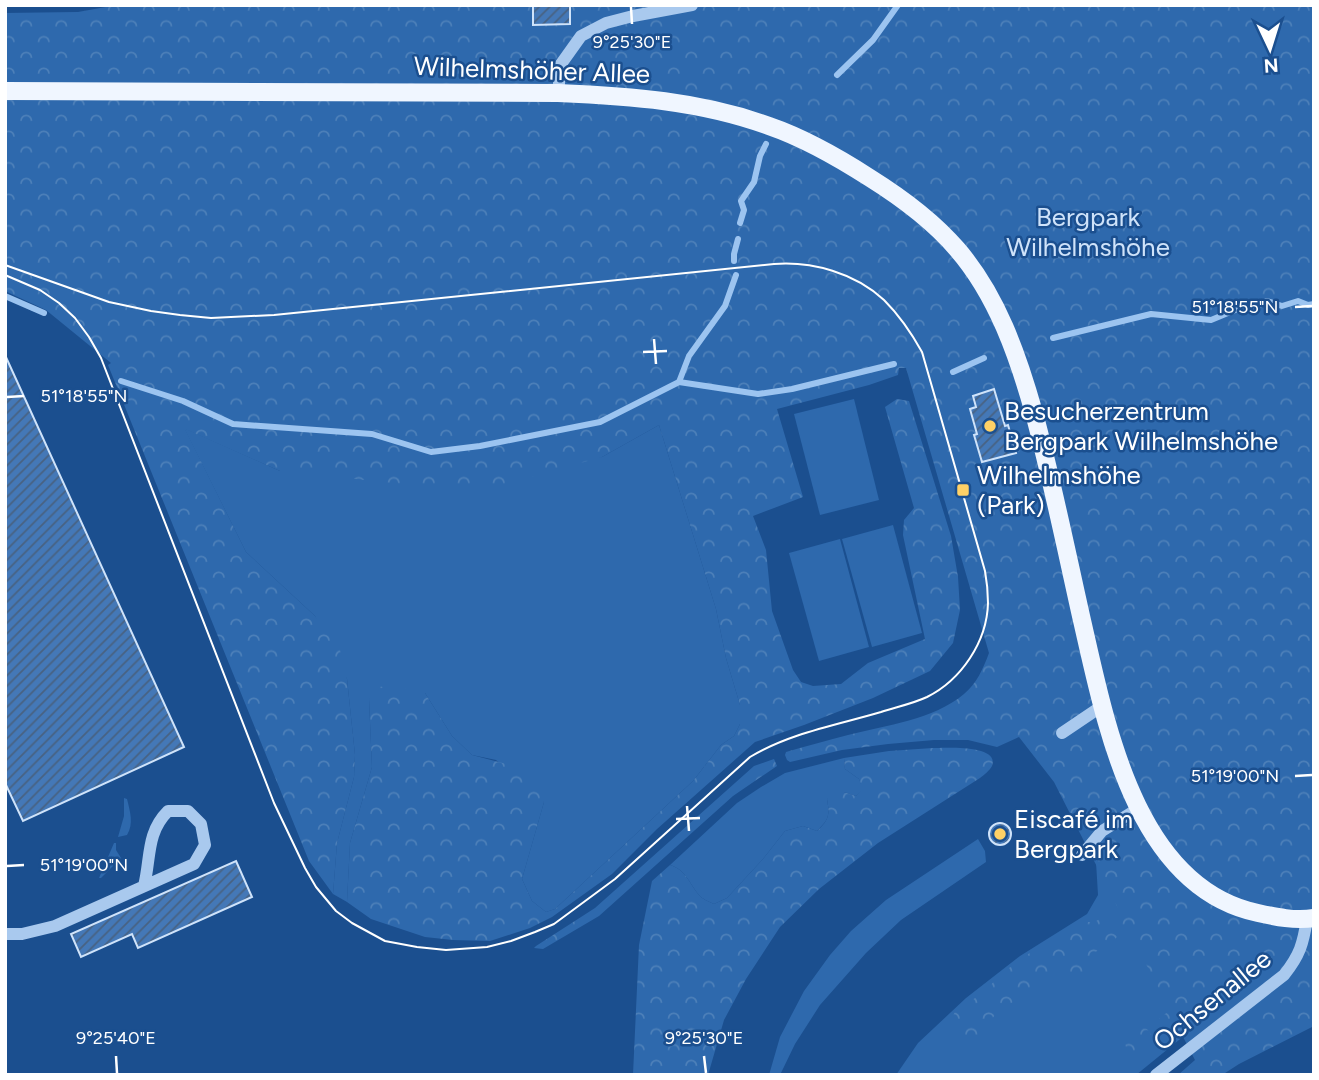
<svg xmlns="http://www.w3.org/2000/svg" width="1319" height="1080" viewBox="0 0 1319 1080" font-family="Figtree,sans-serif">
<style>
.green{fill:#2e69ad}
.forest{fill:url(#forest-crowns)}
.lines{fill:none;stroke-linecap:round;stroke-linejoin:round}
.stream{stroke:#9cc4f0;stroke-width:6}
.building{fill:url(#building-hatch);stroke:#cfe3fa;stroke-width:2}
.minor{stroke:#a9c9ee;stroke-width:12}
.major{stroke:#f0f6ff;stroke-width:18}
.tram{stroke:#fff;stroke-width:2}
.ticks{fill:none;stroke:#fff;stroke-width:2.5}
.poi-dot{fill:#ffd166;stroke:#1b4f8f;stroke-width:2.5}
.labels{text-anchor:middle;stroke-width:5;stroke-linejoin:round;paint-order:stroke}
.street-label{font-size:26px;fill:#fff;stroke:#1b4f8f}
.park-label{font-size:26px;fill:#cfe3fa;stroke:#1b4f8f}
.poi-label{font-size:26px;fill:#fff;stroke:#1b4f8f;text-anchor:start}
.ticks-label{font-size:18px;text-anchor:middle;fill:#fff;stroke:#1b4f8f;stroke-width:5;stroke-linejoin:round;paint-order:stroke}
</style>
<defs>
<pattern id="forest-crowns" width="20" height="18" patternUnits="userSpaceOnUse" patternTransform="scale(1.75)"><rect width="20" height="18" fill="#2e69ad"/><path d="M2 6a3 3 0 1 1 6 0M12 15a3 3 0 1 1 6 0" fill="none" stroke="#4d80b9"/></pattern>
<pattern id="building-hatch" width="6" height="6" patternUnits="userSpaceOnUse" patternTransform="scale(1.75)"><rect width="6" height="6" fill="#4478b7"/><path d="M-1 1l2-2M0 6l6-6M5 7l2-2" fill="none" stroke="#486282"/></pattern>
</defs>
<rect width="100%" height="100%" fill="#1b4f8f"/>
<g class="green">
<path d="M854,399l25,101 -59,15 -26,-101z"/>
<path d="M659,425l57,184 10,49 14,47v19l-6,12 -13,9 -28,36 -138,128 -9,3 -14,-11 -10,-22 22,-77 -48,-42 -24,-5 -20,-19 -27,-43 -56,6 3,68 -22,76 -3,59 -14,-8 4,-51 17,-66 1,-22 -8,-76 -32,-63 -69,-64 -62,-124 96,43 322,-14z"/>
<path d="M893,525l29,108 -50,14 -30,-108z"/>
<path d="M840,539l29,108 -50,14 -30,-108z"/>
<path d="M844,758l1,11 14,10 4,10 -7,7 -12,-4 -17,7c3,17 2,20 -10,32l-14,-5 -18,5 -22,28 -36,39 -13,6c-6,-3 -12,-5 -15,-9 -10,-12 -13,-25 -29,-30l67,-62 24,-16 24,-14z"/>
<path d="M124,798l3,1c3,12 7,25 0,36l-9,2 6,-21z"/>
<path d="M978,839l7,12 1,11 -85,58 -35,33 -46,52 -25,39 -15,31h-11l11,-38 24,-46 26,-36 21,-24 35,-31z"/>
<path d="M114,843h2v7l5,8 -20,20h-2z"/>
<path d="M1096,862l94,169 -54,44h-240l22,-32 48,-45 54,-42 67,-42 11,-19z"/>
</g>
<g class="forest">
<path d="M117,5h1197v1021l-75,38 -17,11h-44l17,-15 -15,-29c-10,7 -26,8 -26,-8l16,-13 -45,-86c-2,4 -5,10 -9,14 -7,7 -17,9 -23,17 -6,8 -5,16 -14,25h-9l-10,-5 -15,1 -18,16 -32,23 -15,19 -13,8 -12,-1 -9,-7 1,-8 8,-14 30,-21 18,-19 21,-14 12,-11 29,-14 12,-11h17l8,-4 9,1 8,-9 -65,-128 -35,-45 -22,10 -29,-7h-34l-46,4 -46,6 -52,12 -3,-2 -2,-5 1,-3c21,-6 42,-12 62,-17 39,-10 85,-15 116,-41 13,-11 19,-25 25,-41l-83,-285h-7l-1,7 -29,10 -92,24 26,88 -50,19 13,34 6,61 21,59 8,12 12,4 28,-2 27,-21 57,-24 -22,-104 1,-15 10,-12 -29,-101 12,-8 12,2 42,135 7,41 2,33 -7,33 -23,28 -57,27 -69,27 -49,17 -98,87 -45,45 -60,43 -22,11 -40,13 -37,-1 -28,-3 -54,-18 -24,-17 3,-59 22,-76 -3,-68 8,-12 18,-1 30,7 27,43 20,19 61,16 11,31 -22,77 10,22 14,11 9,-3 138,-128 28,-36 13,-9 6,-12v-19l-14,-47 -10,-49 -57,-184 -57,32 -125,35 -197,-21 -95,-42 61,123 69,64 25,34 7,29 8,76 -1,22 -17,66 -4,51 -24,-33 -201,-496 3,-2 -65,-53 -41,-19v-278l73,-1z"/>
<path d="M933,748c11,0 67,-4 59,18 -2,4 -8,9 -12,12l-102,65 -59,46 -39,38 -34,52 -22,41 -16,55h-75l6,-130 13,-64 18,-16c16,5 19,18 29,30 3,4 9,6 15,9l13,-6 36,-39 22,-28 18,-5 14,5c12,-11 13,-16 10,-32l5,-8 12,1 12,4 6,-7 -3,-10 -14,-10 -1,-11 45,-7z"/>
<path d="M774,759l3,7 -44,30 -134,120 -56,33 -9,-1 2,-2 59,-38 159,-142z"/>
<path d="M1136,1026l11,3 5,7c-2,10 -6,13 -16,17l-9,-3c-3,-7 -2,-13 1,-20z"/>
</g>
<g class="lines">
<g class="stream">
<path d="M837,75l36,-35 25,-35"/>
<path d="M740,223l4,-13 -3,-9 13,-19 6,-26 6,-12"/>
<path d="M734,261v-7l4,-15"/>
<path d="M5,296l39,17"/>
<path d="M1053,338l98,-24 60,6 29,-12 12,1 15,-8 15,5 16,-5 10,4 6,-1"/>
<path d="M953,372l31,-14"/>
<path d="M121,381l62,20 50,23 139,10 59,18 49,-6 120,-24 79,-40 10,-26 36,-50 11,-31"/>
<path d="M679,382l79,12 34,-5 102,-25"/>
</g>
</g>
<g class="building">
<path d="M533,5h37v19l-37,1z"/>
<path d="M5,355l179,392 -161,74 -18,-38z"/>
<path d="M994,389l11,37 3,-1 8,28 -34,9 -8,-27 3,-1 -7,-25 6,-2 -3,-11z"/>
<circle cx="1000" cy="834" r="11"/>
<path d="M236,861l16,36 -114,51 -6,-14 -51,23 -10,-23z"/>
</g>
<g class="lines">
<g class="minor">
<path d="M558,93l3,-29 20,-28 25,-13 27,-7 59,-11"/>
<path d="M1062,733l40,-27"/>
<path d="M1082,855l20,-24 37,-23"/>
<path d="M5,934h17l33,-8 139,-62 11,-19 -4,-21 -13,-13h-20c-22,22 -17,47 -24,75"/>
<path d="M1156,1075l128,-100c16,-20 19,-31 23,-56"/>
</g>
<path class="major" d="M5,91l553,2c71,3 143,8 211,33 35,12 70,32 101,52 32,20 62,42 87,71 40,46 61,107 77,164 18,67 32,136 47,203 24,104 53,271 177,297 18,4 37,8 56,5"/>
<path class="tram" d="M5,265l104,37 42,9 29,4 31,3 63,-3 500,-51c38,-3 81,9 110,36 15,15 28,34 38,52l63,219c2,11 3,21 3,32 -1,39 -27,77 -61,94 -15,7 -31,10 -46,15 -44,13 -91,21 -131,45l-135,122 -61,45 -19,8 -24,9 -24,6 -41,3 -29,-3 -32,-6 -33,-18 -16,-12 -20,-24 -11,-19 -31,-65 -173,-445 -12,-21 -14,-19 -16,-15 -19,-13 -35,-15"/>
</g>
<path class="ticks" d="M631,7l1,17M1295,307l17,-1M654,339l2,25M643,352l24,-1M7,397l17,-1M1295,776l17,-1M687,806l2,25M676,819l24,-1M7,866l17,-1M116,1056l1,17M704,1056l2,17"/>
<g class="poi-dot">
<circle cx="990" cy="426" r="7"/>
<rect x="956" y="483" width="14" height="14" rx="3.5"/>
<circle cx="1000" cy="834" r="7"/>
</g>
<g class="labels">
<g class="street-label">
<text transform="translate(532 70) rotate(2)" y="9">Wilhelmshöher Allee</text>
<text transform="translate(1212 1000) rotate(-39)" y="9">Ochsenallee</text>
</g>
<g class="park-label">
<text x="1088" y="226">Bergpark<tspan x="1088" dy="30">Wilhelmshöhe</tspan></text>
</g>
<g class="poi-label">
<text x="1004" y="420">Besucherzentrum<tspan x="1004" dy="30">Bergpark Wilhelmshöhe</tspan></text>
<text x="977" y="484">Wilhelmshöhe<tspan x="977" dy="30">(Park)</tspan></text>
<text x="1014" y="828">Eiscafé im<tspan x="1014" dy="30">Bergpark</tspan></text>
</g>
</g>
<g class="ticks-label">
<text x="632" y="48">9°25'30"E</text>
<text x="1235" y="313">51°18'55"N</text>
<text x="84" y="402">51°18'55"N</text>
<text x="1235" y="782">51°19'00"N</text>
<text x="84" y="871">51°19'00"N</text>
<text x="116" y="1044">9°25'40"E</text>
<text x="704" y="1044">9°25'30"E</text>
</g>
<rect width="1319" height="1080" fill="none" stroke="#ffffff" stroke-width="14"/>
<g transform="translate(1270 49) rotate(176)" stroke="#1b4f8f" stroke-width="5" paint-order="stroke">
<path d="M0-5L12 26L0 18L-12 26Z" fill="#ffffff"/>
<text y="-10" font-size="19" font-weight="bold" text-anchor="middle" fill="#ffffff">N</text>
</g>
</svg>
